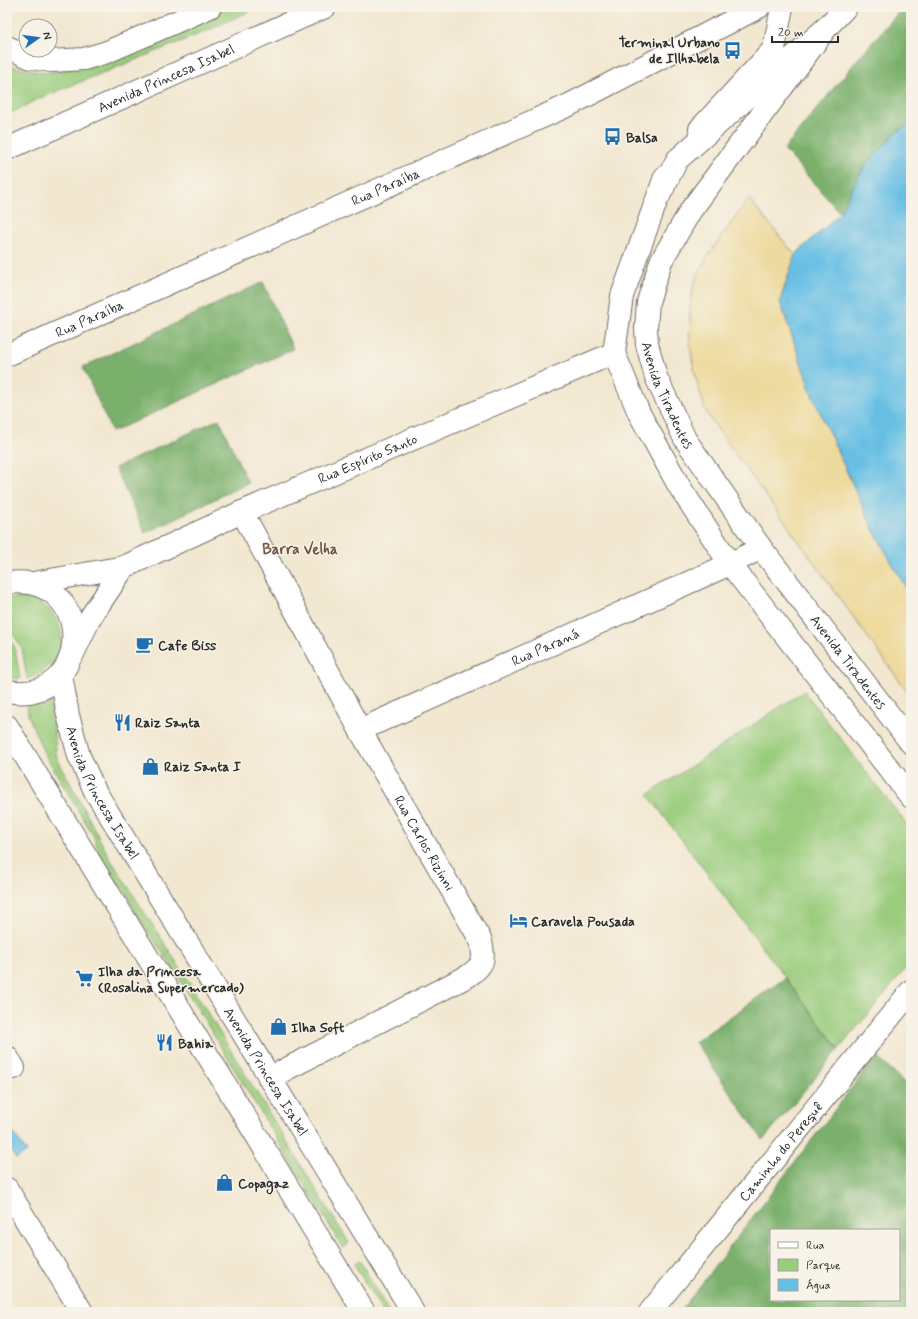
<svg xmlns="http://www.w3.org/2000/svg" width="918" height="1319" viewBox="0 0 918 1319" font-family="Mynerve,sans-serif">
<style>
.green{fill:#99cc7c;stroke:#627c54}
.forest{fill:#7ab06c;stroke:#526e4c;fill-rule:evenodd}
.sand{fill:#eeda9e;stroke:#8c8264}
.water{fill:#67bfe4;stroke:#497588}
.lines{fill:none;stroke-linecap:round;stroke-linejoin:round}
.minor-casing{stroke:#716d65;stroke-width:24}
.major-casing{stroke:#716d65;stroke-width:24}
.minor{stroke:#fff;stroke-width:22}
.major{stroke:#fff;stroke-width:22}
.labels{text-anchor:middle;stroke-width:3;stroke-linejoin:round;paint-order:stroke}
.poi-label{font-size:14px;font-weight:bold;fill:#2b2b2b;stroke:#f7f3e8;text-anchor:start}
.street-label{font-size:14px;fill:#2b2b2b;stroke:#f7f3e8}
.neighbourhood-label{font-size:15px;font-weight:bold;fill:#6e5346;stroke:#f7f3e8}
</style>
<rect width="100%" height="100%" fill="#f7f3e8"/>
<filter id="ink" filterUnits="userSpaceOnUse"><feTurbulence type="fractalNoise" baseFrequency=".025" numOctaves="2"/><feDisplacementMap in="SourceGraphic" scale="8" xChannelSelector="R" yChannelSelector="G"/><feConvolveMatrix kernelMatrix="1 2 1 2 8 2 1 2 1" color-interpolation-filters="sRGB"/></filter>
<filter id="wash" filterUnits="userSpaceOnUse"><feTurbulence type="fractalNoise" baseFrequency=".012" numOctaves="4" result="noise"/><feDisplacementMap in="SourceGraphic" scale="16" xChannelSelector="R" yChannelSelector="G"/><feGaussianBlur stdDeviation="0.9" result="paint"/><feColorMatrix in="noise" values="0 0 0 0 0 0 0 0 0 0 0 0 0 0 0 0 0 1.4 0 .05"/><feComposite in="paint" operator="in"/></filter>
<g filter="url(#wash)">
<rect width="100%" height="100%" fill="#f2e7d0"/>
<g class="green">
<path d="M223,7h36l-57,26 -164,66 -31,16v-50l37,8 31,-5z"/>
<path d="M23,596c49,12 52,67 4,83l-5,-31 -15,-23v-26z"/>
<path d="M7,636l8,11 5,32 -13,-2z"/>
<path d="M804,691l107,139v132l-72,87 -191,-254z"/>
<path d="M50,697l7,61 52,99 68,106 172,280 -6,5 -175,-288 -30,-42 -12,-26 -21,-22 -12,-35 -50,-84 -15,-36 -1,-13z"/>
<path d="M360,1261l29,51h-6l-29,-48z"/>
</g>
<g class="forest">
<path d="M903,7h8v117l-13,7 -34,36 -24,46 -56,-64 73,-89z"/>
<path d="M263,282l30,67 -181,83 -29,-65z"/>
<path d="M219,419l29,64 -103,50 -30,-65z"/>
<path d="M785,978l54,71 -76,91 -68,-98z"/>
<path d="M876,1056l35,33v223h-231zM771,1230h128v70h-128z"/>
</g>
<path class="sand" d="M749,199l46,56 -15,46 32,94 61,134 38,68v100l-204,-283c-13,-37 -21,-72 -16,-111 1,-6 1,-13 3,-19 12,-31 36,-58 55,-85z"/>
<g class="water">
<path d="M911,124v473l-38,-68 -61,-134 -32,-94 15,-46 45,-42 24,-46 34,-36z"/>
<path d="M12,1131l15,21 -11,7 -9,-13v-11z"/>
</g>
</g>
<g filter="url(#ink)">
<g class="lines">
<defs>
<g id="minor">
<path d="M700,129l74,-80 8,-42"/>
<path id="s1" d="M7,149l318,-142"/>
<path d="M665,177l-43,119 -8,57 25,60 40,73 51,78 181,233"/>
<path id="s2" d="M7,355l562,-250 190,-98"/>
<path id="s3" d="M242,512l118,218 121,211c4,19 3,24 -13,35l-199,102"/>
<path id="s4" d="M33,583l91,-16 118,-55 372,-159"/>
<path d="M73,654l17,-36 34,-51"/>
<path id="s5" d="M360,730l370,-166 31,-16"/>
<path d="M7,1057l7,11"/>
<path d="M7,1189l75,123"/>
</g>
<g id="major">
<path id="s6" d="M826,28l-135,182 -30,51 -13,41 -2,26 1,16 9,33 29,62 76,109 150,195"/>
<path d="M7,47l24,11 20,3 33,-2 23,-7 103,-45"/>
<path d="M659,196l18,-36 149,-132 20,-21"/>
<path d="M7,583c91,-12 86,124 0,108"/>
<path id="s7" d="M61,675l7,40 11,41 16,35 318,521"/>
<path d="M7,726l357,586"/>
<path id="s8" d="M650,1312l261,-321"/>
</g>
</defs>
<use href="#minor" class="minor-casing"/>
<use href="#major" class="major-casing"/>
<use href="#minor" class="minor"/>
<use href="#major" class="major"/>
</g>
</g>
<defs>
<symbol id="bus-bare" viewBox="-9 -9 18 18"><path d="M-5-6H5V4H4V6H2V4H-2V6H-4V4H-5ZM-3.5-4V0h7V-4ZM-3.5 1.2v1.5H-2V1.2ZM2 1.2v1.5H3.5V1.2Z" fill="#1f6fb2" stroke="#f7f3e8" stroke-width="2.5" paint-order="stroke"/></symbol>
<symbol id="cafe-bare" viewBox="-9 -9 18 18"><path d="M-5.5-4.5H6V0H3Q3 3.5 0 3.5H-2.5Q-5.5 3.5-5.5 0ZM3-3.2v2h1.7v-2ZM-6 4.5H4V6H-6Z" fill="#1f6fb2" stroke="#f7f3e8" stroke-width="2.5" paint-order="stroke"/></symbol>
<symbol id="restaurant-bare" viewBox="-9 -9 18 18"><path d="M-5-6h1v4h1v-4h1v4h1v-4h1v5L-1.5 .5V6h-2V.5L-5-1ZM5-6V6H3V1.5H1.5Q1.5-4 5-6Z" fill="#1f6fb2" stroke="#f7f3e8" stroke-width="2.5" paint-order="stroke"/></symbol>
<symbol id="shop-bare" viewBox="-9 -9 18 18"><path d="M-5-2.5h2.3a2.7 3.5 0 0 1 5.4 0H5L5.5 6h-11ZM-1.5-2.5h3a1.5 2.3 0 0 0-3 0Z" fill="#1f6fb2" stroke="#f7f3e8" stroke-width="2.5" paint-order="stroke"/></symbol>
<symbol id="hotel-bare" viewBox="-9 -9 18 18"><path d="M-6-4.5h1.5V1H6V5H4.5V3h-9V5H-6ZM-4 0a1.8 1.8 0 1 1 3.6 0ZM.5 0V-2.5h3Q6-2.5 6 0Z" fill="#1f6fb2" stroke="#f7f3e8" stroke-width="2.5" paint-order="stroke"/></symbol>
<symbol id="supermarket-bare" viewBox="-9 -9 18 18"><path d="M-6-5.5h2.5l.6 2H6L4.5 2H-2.5L-4.4-4H-6ZM-1.5 3.2a1.3 1.3 0 1 0 .1 0ZM3 3.2a1.3 1.3 0 1 0 .1 0Z" fill="#1f6fb2" stroke="#f7f3e8" stroke-width="2.5" paint-order="stroke"/></symbol>
</defs>
<g fill-rule="evenodd">
<use href="#bus-bare" x="720" y="38" width="25" height="25"/>
<use href="#bus-bare" x="600" y="124" width="25" height="25"/>
<use href="#cafe-bare" x="132" y="632" width="25" height="25"/>
<use href="#restaurant-bare" x="110" y="710" width="25" height="25"/>
<use href="#shop-bare" x="138" y="754" width="25" height="25"/>
<use href="#hotel-bare" x="506" y="908" width="25" height="25"/>
<use href="#supermarket-bare" x="72" y="966" width="25" height="25"/>
<use href="#shop-bare" x="266" y="1014" width="25" height="25"/>
<use href="#restaurant-bare" x="152" y="1030" width="25" height="25"/>
<use href="#shop-bare" x="212" y="1170" width="25" height="25"/>
</g>
<g class="labels">
<g class="poi-label">
<text x="720" y="47" text-anchor="end">Terminal Urbano<tspan x="720" dy="16">de Illhabela</tspan></text>
<text x="626" y="142">Balsa</text>
<text x="158" y="650">Cafe Biss</text>
<text x="135" y="727">Raiz Santa</text>
<text x="164" y="771">Raiz Santa I</text>
<text x="531" y="926">Caravela Pousada</text>
<text x="98" y="976">Ilha da Princesa<tspan x="98" dy="16">(Rosalina Supermercado)</tspan></text>
<text x="291" y="1032">Ilha Soft</text>
<text x="178" y="1048">Bahia</text>
<text x="238" y="1188">Copagaz</text>
</g>
<g class="street-label">
<text dy="5" stroke="none"><textPath href="#s1" startOffset="174">Avenida Princesa Isabel</textPath></text>
<text dy="5" stroke="none"><textPath href="#s2" startOffset="414">Rua Paraíba</textPath></text>
<text dy="5" stroke="none"><textPath href="#s2" startOffset="90">Rua Paraíba</textPath></text>
<text dy="5" stroke="none"><textPath href="#s6" startOffset="426">Avenida Tiradentes</textPath></text>
<text dy="5" stroke="none"><textPath href="#s4" startOffset="359">Rua Espírito Santo</textPath></text>
<text dy="5" stroke="none"><textPath href="#s5" startOffset="203">Rua Paraná</textPath></text>
<text dy="5" stroke="none"><textPath href="#s6" startOffset="750">Avenida Tiradentes</textPath></text>
<text dy="5" stroke="none"><textPath href="#s7" startOffset="126">Avenida Princesa Isabel</textPath></text>
<text dy="5" stroke="none"><textPath href="#s3" startOffset="378">Rua Carlos Rizinni</textPath></text>
<text dy="5" stroke="none"><textPath href="#s7" startOffset="450">Avenida Princesa Isabel</textPath></text>
<text dy="5" stroke="none"><textPath href="#s8" startOffset="207">Caminho do Perequê</textPath></text>
</g>
<g class="neighbourhood-label">
<text x="300" y="554">Barra Velha</text>
</g>
</g>
<rect width="918" height="1319" fill="none" stroke="#f7f3e8" stroke-width="24"/>
<rect x="770" y="1229" width="130" height="72" fill="#f7f3e8" stroke="#a5a39c"/>
<rect x="778" y="1242" width="20" height="6" fill="#ffffff" stroke="#a5a39c"/>
<text x="806" y="1249" font-size="12" fill="#2b2b2b">Rua</text>
<rect x="778" y="1259" width="20" height="12" fill="#99cc7c" stroke="#a5a39c"/>
<text x="806" y="1269" font-size="12" fill="#2b2b2b">Parque</text>
<rect x="778" y="1279" width="20" height="12" fill="#67bfe4" stroke="#a5a39c"/>
<text x="806" y="1289" font-size="12" fill="#2b2b2b">Água</text>
<g transform="translate(38 38) rotate(76)"><circle r="19" fill="#f7f3e8" stroke="#a5a39c"/>
<path d="M0-3L7 15L0 10L-7 15Z" fill="#1f6fb2"/>
<text y="-6" font-size="11" font-weight="bold" text-anchor="middle" fill="#2b2b2b">N</text>
</g>
<path d="M772 36v6h66v-6" fill="none" stroke="#2b2b2b" stroke-width="2"/>
<text x="778" y="36" font-size="12" fill="#2b2b2b" stroke="#f7f3e8" stroke-width="3" paint-order="stroke">20 m</text>
</svg>
